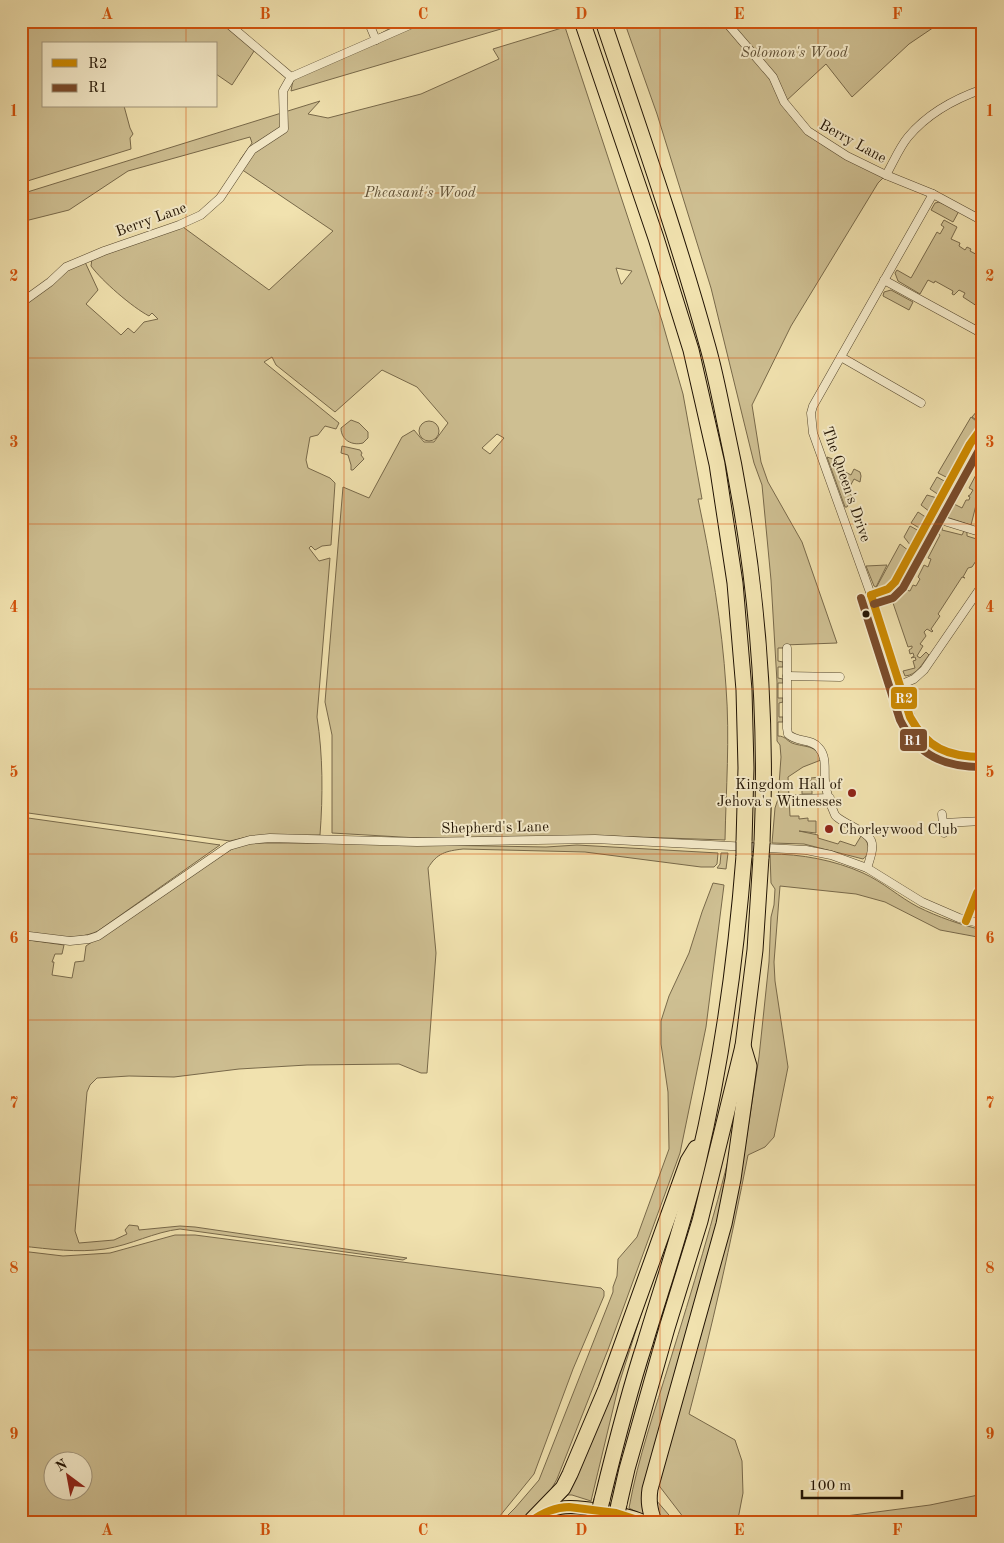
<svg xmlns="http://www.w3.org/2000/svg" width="1004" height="1543" viewBox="0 0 1004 1543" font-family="'Old Standard TT',serif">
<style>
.green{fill:#cebf92;stroke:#78694a;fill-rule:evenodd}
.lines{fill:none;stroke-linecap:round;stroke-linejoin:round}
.street-casing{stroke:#55472e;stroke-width:9}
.primary-casing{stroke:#211303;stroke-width:14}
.highway-casing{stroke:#211303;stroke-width:17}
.street{stroke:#f6eccb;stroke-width:8}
.primary{stroke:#f1e2af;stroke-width:12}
.highway{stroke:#f1e2af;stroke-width:15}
.highway-bridge-casing{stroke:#211303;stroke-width:17;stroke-linecap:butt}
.highway-bridge{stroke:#f1e2af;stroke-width:15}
.bus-1-casing{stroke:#f6eccb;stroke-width:11}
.bus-2-casing{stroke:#f6eccb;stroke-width:11}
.bus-1{stroke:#cc8901;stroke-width:8}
.bus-2{stroke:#7a4b2a;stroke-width:8}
.grid{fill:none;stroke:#d4520b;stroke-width:1;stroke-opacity:0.55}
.bus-dot{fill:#211303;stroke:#f6eccb;stroke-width:2}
.poi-dot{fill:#8f2418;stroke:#f6eccb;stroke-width:2}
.labels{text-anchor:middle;stroke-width:4;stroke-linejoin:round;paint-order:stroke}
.park-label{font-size:15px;font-style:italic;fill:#5e4f35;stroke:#f6eccb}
.street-label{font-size:15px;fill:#211303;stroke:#f6eccb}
.poi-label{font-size:15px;fill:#211303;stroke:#f6eccb;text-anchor:end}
.line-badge{stroke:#f6eccb;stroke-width:2}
.badge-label{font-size:14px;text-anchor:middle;font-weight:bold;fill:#fff}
.neatline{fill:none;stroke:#d4520b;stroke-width:2}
.grid-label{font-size:16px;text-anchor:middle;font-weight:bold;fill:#d4520b}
</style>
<rect width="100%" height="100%" fill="#f1e2af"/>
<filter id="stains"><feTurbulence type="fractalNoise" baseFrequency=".004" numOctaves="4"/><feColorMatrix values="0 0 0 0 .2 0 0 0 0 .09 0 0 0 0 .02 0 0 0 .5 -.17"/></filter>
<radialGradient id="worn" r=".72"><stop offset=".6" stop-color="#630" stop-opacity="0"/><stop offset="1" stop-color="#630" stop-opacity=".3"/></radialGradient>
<g class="green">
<path d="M21,21h199l36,27 -24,37 -16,-11v-30h-172v62h80l6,22 3,6 -3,4 1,11 -110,34z"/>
<path d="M404,21h124l-237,70 2,-11z"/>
<path d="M624,21h319l-34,23 -57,53 -26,-33 -41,38 23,29 77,45 -7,7 -87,143 -39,79 9,57 7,20 34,60 35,101 -53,2 -1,3h-5v13l5,1v5h-5v11l5,1v4h-5v15h5v4l-4,1v14h4v5h-5v14c7,0 8,4 14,7 14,5 24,1 29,17l-18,7 -15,10 2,39h9v3l9,-1v3h8v12l-17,-2 19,4v3l20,6 2,-3 15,5 6,-10c8,5 11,16 2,23l-59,-15 -32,-1 3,-35 3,-9 3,-42 -1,-12 -3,-4v-59l-6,-102 -9,-95 -8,-22 -43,-175 -54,-174z"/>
<path d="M565,27l97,294 21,73 19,105h-4c13,62 24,125 28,188 4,51 0,102 -1,153l-117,-4 -190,2 -86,-5v-98l-7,-33 18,-215 26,11 33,-61 12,-7 10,12h10l14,-19 -31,-36 -35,-17 -47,42 -59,-47 -4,-8 -8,5 75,61 -3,6 -11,-3 -7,9 -8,2 -4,23 2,8 22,10 5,5 -4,62 -9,1 -7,4 -4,-4 -2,2 10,13 11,-3 -13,159c6,38 6,79 3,118l-73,2 -17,4 -209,-29v-506l48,-38 16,-6 13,28 -12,14 35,31 7,-7 6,5 10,-11 14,-3 -6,-6 -3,3c-17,-9 -47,-35 -58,-50l1,-7 91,-32 86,63 64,-59 -92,-62 -1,-9 12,-17 -2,-6 -122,34 -59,39 -48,12v-28l299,-93 -12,13 20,4 93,-24 78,-35 -6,-10zM616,268l16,3 -10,13h-1zM497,434l7,4 -14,16 -8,-6z"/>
<path d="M939,202l20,9 -6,11 -22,-12 4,-7z"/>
<path d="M944,220l13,7 -6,12 9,4 -1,3 6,4 2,-3 4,2 -1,2 13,7v52l-20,-13 2,-4 -6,-3 -5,5 -2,-1 1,-3 -18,-10 -1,2 -6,-3 -8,14 -22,-13 -3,-8 2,-3 14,8 26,-46 3,2 4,-7 -3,-2z"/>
<path d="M891,290l22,12 -4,8 -26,-14 1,-4z"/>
<path d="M982,405l1,15 -2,3 -9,-6z"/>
<path d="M971,417l9,7 -10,14 -22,40 -10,-5z"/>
<path d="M351,420l8,3 9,9v6l-5,5c-11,3 -22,-3 -22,-15z"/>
<circle cx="429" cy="431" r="10"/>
<path d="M342,446l18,4 2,3 -1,2 3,4 -11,11h-2v-5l-3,-10 -7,-2z"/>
<path d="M827,457l14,5 -3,6 13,7 3,-6 6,3 1,4 -1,6 -6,-3 -7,13 6,4 -6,11h-2z"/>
<path d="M978,471l4,2 1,-2v35l-7,-1 -5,20 -28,-9 -3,-5 6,-11 16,8 4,-8h3l1,-3 -2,-1 2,-1 3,-5 -4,-2z"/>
<path d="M937,477l9,5 -7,13 -9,-6z"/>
<path d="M927,495l10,3 -7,14 -9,-7z"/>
<path d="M918,512l9,6 -6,11 -10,-6z"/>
<path d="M937,523l6,1 -1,6 20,5 2,-4h3v5l16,5v10l-2,-1v3l-9,14 -4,1 -5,9 2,1 -3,-1 -24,37 2,2 -9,13 2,2 -1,1 -5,-3 -3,3 2,4 -6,8 3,2 -6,10 3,2 6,-6 3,3c-7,9 -12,20 -24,21l-2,-5 12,-3 -2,-7 3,-1 -1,-3 -4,1 3,-2 -1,-3 -3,1 -1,-4 3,-2v-2l-4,1 -15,-44 -3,1 -2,-2 -8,3 -2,-6 3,-3 13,-6 7,4 5,-4 4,1 3,-6 3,1 4,-7 -2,-2 6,-12 4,2 3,-8 -3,-1 12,-23 -10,-6 3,-5z"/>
<path d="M910,526l9,5 -8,15 -7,-9z"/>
<path d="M900,544l9,7c-8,14 -14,35 -33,37z"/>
<path d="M887,565l-11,22 -2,-1 -8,-20z"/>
<path d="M820,777v13h-8v4h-10v-13h9v-3z"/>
<path d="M21,817l199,28 -122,86c-24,11 -51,5 -77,2z"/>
<path d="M252,843h67l227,4 31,-2 141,8 -1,11 -3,3h-13l-116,-15 -122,-3c-17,2 -26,4 -35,19l8,85 -9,120h-6l-22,-9 -92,1 -68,4 -65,8 -45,-1 -32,2 -7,7 -3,7 -12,139 4,12 35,-3 13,-6 -2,-4 4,-5 9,1 1,4 41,-4 15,1 212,31 -4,2 -223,-31c-26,3 -49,16 -75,20 -28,4 -55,0 -84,-3v-307l43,6 -2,9h-7l-3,8h2l-2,13 20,3 3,-16 9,-1 2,-15 129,-88 19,-10z"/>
<path d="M721,853h7l-2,16 -9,-1 3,-4z"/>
<path d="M770,854c31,0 64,6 93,19 20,9 36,24 55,34 20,10 43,18 65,23v8l-43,-8 -55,-28 -29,-8 -76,-8 -6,76 1,19 13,86 -14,70 -9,10 -17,8c-17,87 -36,173 -59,259l46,26 7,21 1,32 -5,26 -2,3h-49l-30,-39 29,-106 32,-104 26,-119 15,-97 10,-95 2,-45 3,-12 1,-16 -4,-6z"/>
<path d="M713,883l11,2 -18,142 -26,126 -71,194 -52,132 -8,14 -28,29h-20l14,-14 24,-28 74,-188v-5l4,-11 1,-17 19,-22 32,-88 -1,-57 -7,-48v-23l8,-25 20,-43 13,-41z"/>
<path d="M732,1145l-8,57 -76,316 -19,-10c9,-50 26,-98 41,-147 22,-71 44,-143 62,-216z"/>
<path d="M175,1235h20l406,53 3,3v5l-31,73 -39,105 -39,48h-474v-271l42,5 47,-3zM82,1460v30h-30v-30z"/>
<path d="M657,1264l-38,120 -28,117 -19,-6h-4l-9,8z"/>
<path d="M983,1494v21l-33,7h-150l130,-17z"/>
<path d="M656,1500l19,22h-18z"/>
<path d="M560,1512l29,1 -2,9h-49z"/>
</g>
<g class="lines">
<defs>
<g id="street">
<path d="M225,21l66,56"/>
<path d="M368,21l8,19"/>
<path d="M725,21l48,56 11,25 24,29 39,25 39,19 47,19 50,27"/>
<path d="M886,175c7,-12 13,-27 22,-38 20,-24 46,-38 75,-48"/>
<path d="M933,194l-120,212 -2,7 2,20 58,162 42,129c16,26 40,35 70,33"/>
<path d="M884,280l99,54"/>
<path d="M21,303l29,-21 16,-15 38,-16 75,-26 22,-10 19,-17 32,-48 32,-21 -1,-38 8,-14 128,-56"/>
<path d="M841,357l80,46"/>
<path d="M931,517l52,16"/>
<path d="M871,595l17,-6 7,-7 75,-138 13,-18"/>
<path d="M787,648v80l1,6c9,9 24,4 31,14 8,9 5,22 6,33 1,10 6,25 10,34 3,4 8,6 13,9 26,14 29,15 19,44"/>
<path d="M787,676l53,1"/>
<path d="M900,685l14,-6 10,-9 59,-86"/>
<path d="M796,799l34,-1"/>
<path d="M942,814l2,19"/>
<path d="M943,823l40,-2"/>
<path d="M966,921l11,-28 6,-8"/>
<path d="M21,935l49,6 19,-2 9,-3 131,-90 21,-6 20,-2 147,4 178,-3 211,11 25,5 36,13 55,34 37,16 24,6"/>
</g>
<path id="primary" d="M538,1516c7,-4 14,-7 22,-8 16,-4 70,6 85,14"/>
<g id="highway">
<path d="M582,21l74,217 35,112 26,114 18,119 9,107 2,78 -2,74"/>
<path d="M603,21c36,107 74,214 104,323 7,24 12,49 17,74 31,139 44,282 38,425"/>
<path d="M602,1500c13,-53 26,-105 43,-157 18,-60 39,-120 53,-181 24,-101 38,-203 46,-306"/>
<path d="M619,1504l8,-35 40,-141 33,-107 43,-175 12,-96 6,-93"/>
<path d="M532,1520l31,-32 7,-14 36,-85 82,-228 8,-13"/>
<path d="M654,1522c-4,-12 -6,-20 -4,-33l74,-265 9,-45 16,-113 -6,-20"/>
</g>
</defs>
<use href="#street" class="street-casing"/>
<use href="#primary" class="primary-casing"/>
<use href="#highway" class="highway-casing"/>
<use href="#street" class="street"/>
<use href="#primary" class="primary"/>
<use href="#highway" class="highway"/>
<defs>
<g id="highway-bridge">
<path d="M744,856v-14"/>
<path d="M761,857l1,-14"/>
<path d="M597,1520l5,-20"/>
<path d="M615,1522l4,-18"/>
</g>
</defs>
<use href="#highway-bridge" class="highway-bridge-casing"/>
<use href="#highway-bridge" class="highway-bridge"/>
<defs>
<g id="bus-1">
<path d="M871,595l39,122c17,31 38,40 73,40"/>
<path d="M871,595l17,-6 7,-7 75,-138 13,-18"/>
<path d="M966,921l11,-28 6,-8"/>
<path d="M530,1522c12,-9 24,-15 39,-15l47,6 28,9"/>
</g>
<g id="bus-2">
<path d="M861,598l39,122c18,36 44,47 83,47"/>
<path d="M874,604l19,-6 10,-10 80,-145"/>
</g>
</defs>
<use href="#bus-1" class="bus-1-casing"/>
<use href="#bus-2" class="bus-2-casing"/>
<use href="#bus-1" class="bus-1"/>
<use href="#bus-2" class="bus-2"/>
</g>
<path class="grid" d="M186,21v23M344,21v1501M502,21v1501M660,21v1501M818,21v1501M186,106v1416M21,193h962M21,358h962M21,524h962M21,689h962M21,854h962M21,1020h962M21,1185h962M21,1350h962"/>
<circle class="bus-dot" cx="866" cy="614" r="4.5"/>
<g class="poi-dot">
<circle cx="852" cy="793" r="5"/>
<circle cx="829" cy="829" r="5"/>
</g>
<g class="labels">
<g class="park-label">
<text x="794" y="57">Solomon's Wood</text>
<text x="420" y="197">Pheasant's Wood</text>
</g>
<g class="street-label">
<text transform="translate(853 141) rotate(29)" y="5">Berry Lane</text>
<text transform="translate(151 219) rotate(-20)" y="5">Berry Lane</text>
<text transform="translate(847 484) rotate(71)" y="5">The Queen's Drive</text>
<text transform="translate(495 827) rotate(-1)" y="5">Shepherd's Lane</text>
</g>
<g class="poi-label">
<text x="842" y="789">Kingdom Hall of<tspan x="842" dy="17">Jehova's Witnesses</tspan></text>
<text x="839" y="834" text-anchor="start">Chorleywood Club</text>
</g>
</g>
<g class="line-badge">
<rect x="890" y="686" width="28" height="24" rx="5" fill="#cc8901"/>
<rect x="899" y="728" width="29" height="24" rx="5" fill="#7a4b2a"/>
</g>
<g class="badge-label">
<text x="904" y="703">R2</text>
<text x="913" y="745">R1</text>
</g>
<rect width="1004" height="1543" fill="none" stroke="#f1e2af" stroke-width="55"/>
<rect x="42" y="42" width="175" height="65" fill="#f6eccb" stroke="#a1957b"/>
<rect x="52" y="59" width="25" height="8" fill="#cc8901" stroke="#a1957b"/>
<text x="88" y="68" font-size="15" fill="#211303">R2</text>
<rect x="52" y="84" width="25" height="8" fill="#7a4b2a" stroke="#a1957b"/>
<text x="88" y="92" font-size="15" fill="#211303">R1</text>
<g transform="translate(68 1476) rotate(328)"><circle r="24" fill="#f6eccb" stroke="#a1957b"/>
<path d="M0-4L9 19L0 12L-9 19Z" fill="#8f2418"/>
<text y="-8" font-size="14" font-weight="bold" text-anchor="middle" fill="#211303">N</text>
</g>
<path d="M802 1490v8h100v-8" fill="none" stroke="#211303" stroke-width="2.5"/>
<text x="809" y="1490" font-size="15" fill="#211303" stroke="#f6eccb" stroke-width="4" paint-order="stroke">100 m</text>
<rect x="28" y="28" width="948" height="1488" class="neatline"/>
<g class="grid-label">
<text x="107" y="19">A</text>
<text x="265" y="19">B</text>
<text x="423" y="19">C</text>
<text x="581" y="19">D</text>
<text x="739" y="19">E</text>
<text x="897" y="19">F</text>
<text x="14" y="116">1</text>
<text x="990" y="116">1</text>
<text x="14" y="281">2</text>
<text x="990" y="281">2</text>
<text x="14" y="447">3</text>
<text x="990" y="447">3</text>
<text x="14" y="612">4</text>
<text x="990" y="612">4</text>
<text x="14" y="777">5</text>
<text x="990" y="777">5</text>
<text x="14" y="943">6</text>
<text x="990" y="943">6</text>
<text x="14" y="1108">7</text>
<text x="990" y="1108">7</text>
<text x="14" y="1273">8</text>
<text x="990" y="1273">8</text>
<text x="14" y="1439">9</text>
<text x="990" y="1439">9</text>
<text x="107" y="1535">A</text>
<text x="265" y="1535">B</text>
<text x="423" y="1535">C</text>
<text x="581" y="1535">D</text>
<text x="739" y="1535">E</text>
<text x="897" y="1535">F</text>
</g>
<rect width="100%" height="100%" filter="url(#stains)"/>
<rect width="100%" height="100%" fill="url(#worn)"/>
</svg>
